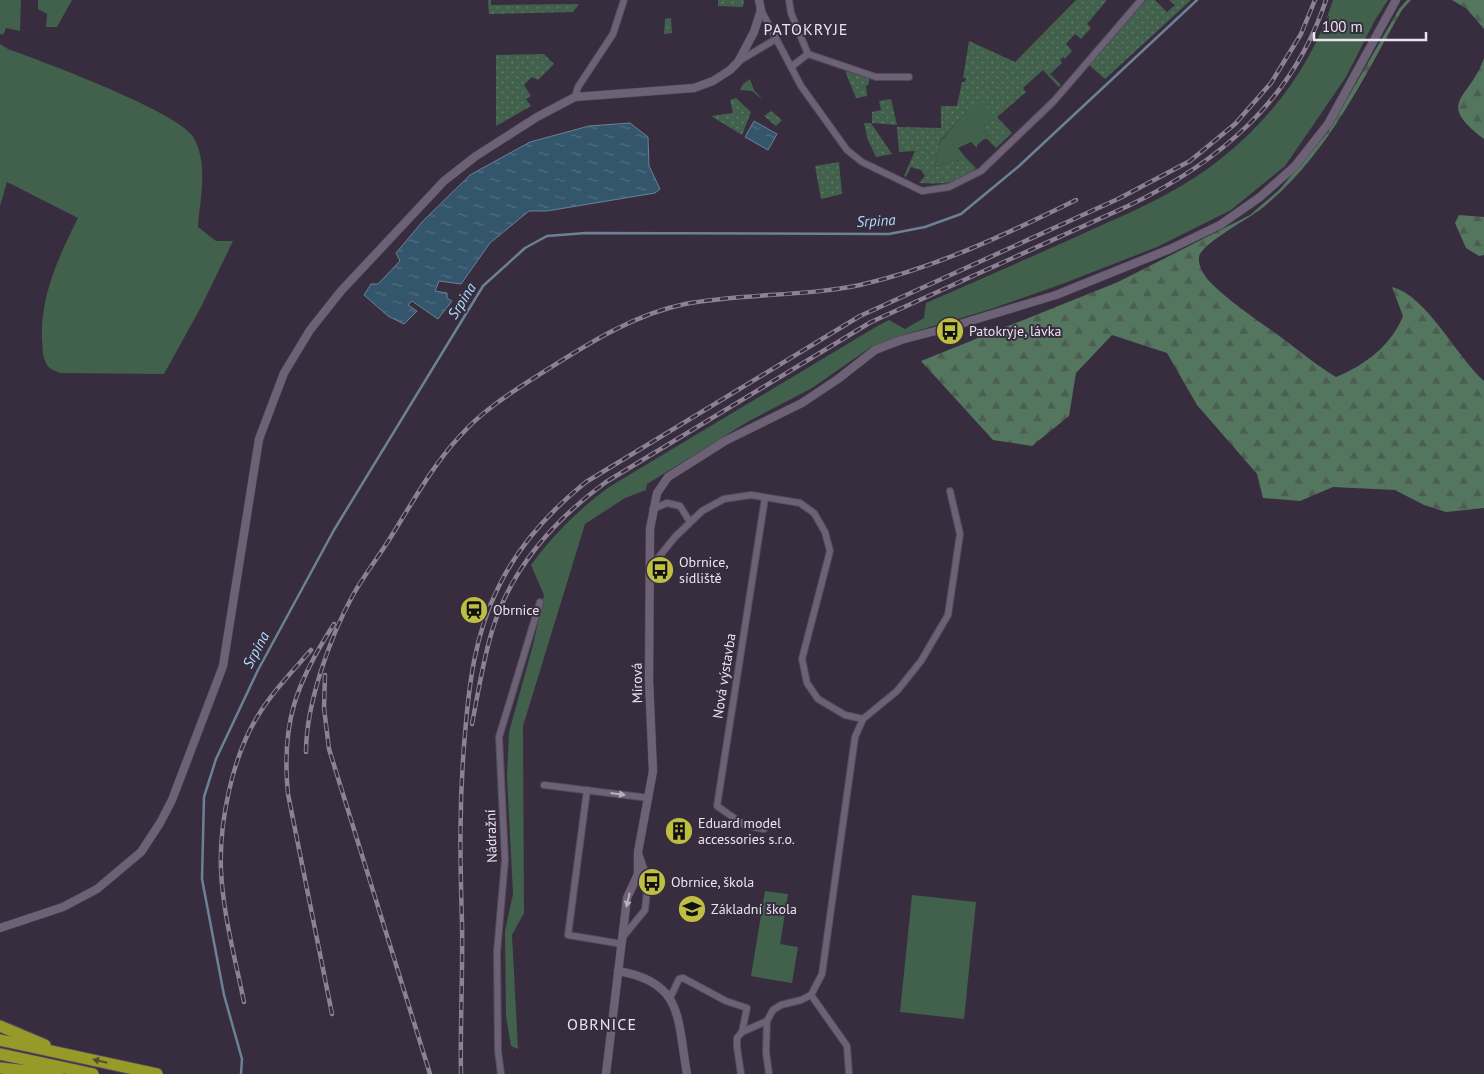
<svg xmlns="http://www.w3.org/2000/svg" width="1484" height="1074" viewBox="0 0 1484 1074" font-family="'PT Sans',sans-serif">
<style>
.green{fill:#42614c}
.forest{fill:url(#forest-firs)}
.garden{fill:url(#garden-dots)}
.water{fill:url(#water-ripples);stroke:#6b8194}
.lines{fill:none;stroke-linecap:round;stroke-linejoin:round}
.stream{stroke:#6b8194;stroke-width:2.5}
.minor-casing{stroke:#534b5a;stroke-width:8}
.tertiary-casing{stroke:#534b5a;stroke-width:9}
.trunk-casing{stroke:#534b5a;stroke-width:13}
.minor{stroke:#6d6176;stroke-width:6}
.tertiary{stroke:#6d6176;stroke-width:8}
.trunk{stroke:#969a29;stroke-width:11}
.rail-casing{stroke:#8b8292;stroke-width:4.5}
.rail{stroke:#372d3f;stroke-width:2.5;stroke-dasharray:8;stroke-linecap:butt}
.oneway{fill:#b9b0bf}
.oneway2{fill:#544e38}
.labels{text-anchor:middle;stroke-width:4;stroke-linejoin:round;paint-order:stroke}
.poi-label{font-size:14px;fill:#ebe4f0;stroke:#372d3f;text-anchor:start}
.street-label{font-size:14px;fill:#ebe4f0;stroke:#372d3f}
.water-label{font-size:15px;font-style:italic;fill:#adddfe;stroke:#372d3f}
.quarter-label{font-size:16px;letter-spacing:1px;fill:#ebe4f0;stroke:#372d3f}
</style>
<defs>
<pattern id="forest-firs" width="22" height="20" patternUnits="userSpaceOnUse" patternTransform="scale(1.25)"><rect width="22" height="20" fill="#54765e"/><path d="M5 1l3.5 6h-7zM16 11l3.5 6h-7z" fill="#4d5d53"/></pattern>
<pattern id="garden-dots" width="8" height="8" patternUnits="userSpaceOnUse" patternTransform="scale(1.25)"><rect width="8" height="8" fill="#42614c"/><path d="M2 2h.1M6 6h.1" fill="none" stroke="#5d7866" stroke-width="1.8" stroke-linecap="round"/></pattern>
<pattern id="water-ripples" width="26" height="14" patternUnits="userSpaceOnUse" patternTransform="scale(1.25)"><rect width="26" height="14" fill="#34566c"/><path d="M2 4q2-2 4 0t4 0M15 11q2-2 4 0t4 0" fill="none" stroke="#526e81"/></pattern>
</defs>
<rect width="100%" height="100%" fill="#372d3f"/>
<g class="green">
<path d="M0,0h21l-1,31 -14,-3 -3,7 -3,-1z"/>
<path d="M38,0h34l-15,27h-11l1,-13 -9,-5z"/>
<path d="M1333,0h55l-13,20 -29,57 -61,89 -54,44 -74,37 -95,37 -74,26 -85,25 -32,12 -59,41 -63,33 -102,63 -1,6 -21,8 -40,26 -62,202 1,187 -12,22 6,114 -7,-3 -5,-30 -1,-85 8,-37 -6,-118 2,-44 24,-87 11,-50 -13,-30c23,-31 47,-55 78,-78l265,-159 15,-8 16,9 19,-11 2,-15c50,-22 101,-44 152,-67 30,-14 60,-26 89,-42 76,-40 140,-111 166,-194z"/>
<path d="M0,44l8,5c31,11 171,63 185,88 16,27 7,60 5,90l18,14h17l-32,66 -37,67 -103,-1c-6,-2 -13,-4 -15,-10 -4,-7 -3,-16 -4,-23 -2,-44 17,-84 36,-122l-71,-36 -7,24z"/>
<path d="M750,79l4,11 9,10 -11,-9 -12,-1 3,-6z"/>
<path d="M979,97l18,20 -15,11 14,20 -9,-9h-3l-7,6v3l-6,-6 -13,6 8,10 -31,9 5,-25z"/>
<path d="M765,891l23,3 -8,50 18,3 -6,36 -41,-7z"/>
<path d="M912,895l64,7 -12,117 -64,-7z"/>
</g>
<g class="forest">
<path d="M1407,0h4l-9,10c-40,70 -73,142 -136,195 -13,12 -65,38 -67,52 -1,10 6,20 13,27 19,19 44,35 66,51 19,14 38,30 58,42 29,-12 55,-31 67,-61l-11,-29c35,9 64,69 92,94v127l-38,4 -22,-7 -29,-15 -62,-3 -33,14 -37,-3 -6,-24 -60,-69 -30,-52 -55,-18 -36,38 -7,43 -37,30 -39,-6 -72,-79 197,-79 132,-67 30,-26 48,-57 71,-123z"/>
<path d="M1452,0h32v29l-17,-20z"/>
<path d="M1484,58v81c-50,-38 -14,-39 0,-81z"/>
<path d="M1459,215l25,2v38l-5,1 -13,-8 -11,-25z"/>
</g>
<g class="garden">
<path d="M488,0h3v5l88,-1 -6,8 -84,2z"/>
<path d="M718,0h26l-1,7 -25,-1z"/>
<path d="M1076,0h31l-20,24 4,4 -10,11 -6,-5 -9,10 6,7 -7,8 -2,-2 -3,3 2,3 -12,11 11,11 -2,2 -16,-17 -20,18 3,4 -29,25 15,16 -16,15 -14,-20 14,-11 -17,-19 -39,43 -5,26 31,-9 10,10c-14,17 -36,16 -57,15l6,-7 -4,-6 -10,-3 -5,10 -2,-1 11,-25 -16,1 -2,-25 44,1v-22h16l5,-24h3l1,-4h-3l6,-37 46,21z"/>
<path d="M1146,0h9l12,12 8,-7 -6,-5h22l-86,79 -17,-15 1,-3z"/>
<path d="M671,18l1,15 -8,1 1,-15z"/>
<path d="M544,54l10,10 -16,16 -6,-3 -8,8 7,11 -5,3 5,7 -35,20v-71z"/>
<path d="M845,71l24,7v6l-3,2 1,10 -11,2z"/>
<path d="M736,98l15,14 -9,23 -31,-19 22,-3 -3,-13z"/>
<path d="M891,99l6,26 -25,-2v-11l9,-2 -2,-9z"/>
<path d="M771,111l11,9 -6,6 -12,-10z"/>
<path d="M864,123h7l21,31 -16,3 -8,-17z"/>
<path d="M839,162l3,32 -21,5 -6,-33z"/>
</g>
<g class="water">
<path d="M754,121l23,13 -9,16 -23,-13z"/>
<path d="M630,123l18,14 1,29 11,23 -5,4 -108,18h-18l-39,32 -29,41 -22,-3 -4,10 12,2v5l5,3 -14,18 -26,-18 -4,4 9,6 -13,13 -16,-8 -24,-21 7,-11h7l22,-23 -4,-8 27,-32 47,-46 60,-33 59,-16z"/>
</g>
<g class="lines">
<path class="stream" d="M241,1074l1,-15 -18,-64 -22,-116 2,-82 12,-38 42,-89 76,-140 149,-244 42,-38 22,-12 39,-3 303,1 36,-7 36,-13 58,-48 178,-166"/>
<defs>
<g id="minor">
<path d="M789,0l2,13 17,41"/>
<path d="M761,10l40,76 46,64 15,12 60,29 27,-4 32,-16 73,-70 87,-101"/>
<path d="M739,61l37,-22"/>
<path d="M791,67l17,-13 68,23h33"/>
<path d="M575,97l3,-10 35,-53 11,-34"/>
<path d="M653,509l14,-6 13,3 10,16"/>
<path d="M650,568l25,-31 27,-26 22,-12 27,-4 49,8 14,10 11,19 5,19 -28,108 5,24 11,16 27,16 18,4 34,-28 24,-30 27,-46 12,-81 -10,-43"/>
<path d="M544,785l105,13"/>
<path d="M587,790l-19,145 54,9"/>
<path d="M764,829l-20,-4 -27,-19 48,-308"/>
<path d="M622,938l23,-28 3,-29 -9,-27"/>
<path d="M811,995l36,51 2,28"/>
<path d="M670,998l9,-19 4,-1 43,23 21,7 -5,24"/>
<path d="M767,1021l-1,31 3,22"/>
<path d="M501,1074l-3,-23 -1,-99 8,-92 -6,-123 41,-135"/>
<path d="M741,1074l-4,-27v-9l5,-6 25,-11 6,-11 8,-5 20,-5 10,-5 11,-21 33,-237 8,-18"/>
</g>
<g id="tertiary">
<path d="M0,928l63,-21 34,-18 44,-37 19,-29 12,-23 51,-134 36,-227 25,-66 26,-43 31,-39 103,-110 32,-25 61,-39 38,-20 119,-9 19,-7 17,-11 8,-8 16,-30 7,-22 -2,-10"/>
<path d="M618,971c66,11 59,48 69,103"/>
<path d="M606,1074l21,-176 11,-24v-22l15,-81 -4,-91 1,-151 7,-36 11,-16 57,-36 77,-38 36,-24 37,-29 26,-10 46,-12 109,-33 114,-46 50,-24 40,-28 35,-31 33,-42 68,-124"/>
</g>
<g id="trunk">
<path d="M0,1026l45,19"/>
<path d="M0,1040l157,34"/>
<path d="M0,1054l93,20"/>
<path d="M0,1068l58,6"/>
</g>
</defs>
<use href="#minor" class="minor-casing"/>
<use href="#tertiary" class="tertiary-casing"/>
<use href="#trunk" class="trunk-casing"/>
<use href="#minor" class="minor"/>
<use href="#tertiary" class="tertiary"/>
<use href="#trunk" class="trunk"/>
<defs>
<g id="rail">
<path d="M325,675l-1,33 5,41 101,325"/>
<path d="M472,724c6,-31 11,-63 20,-93 19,-63 62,-111 114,-149l265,-160 257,-116c92,-44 165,-106 198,-206"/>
<path d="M306,752c0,-48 24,-115 47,-157 10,-18 23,-35 34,-52 23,-36 44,-76 73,-107 22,-25 49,-42 77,-60 46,-29 94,-61 148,-72 58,-11 117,-7 175,-19 75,-17 147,-51 216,-85"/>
<path d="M244,1002c-9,-44 -21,-88 -23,-132 -2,-47 11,-111 35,-151 15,-26 36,-47 55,-69"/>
<path d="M332,1014l-44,-220c-7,-71 8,-111 46,-170"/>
<path d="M461,1074c-1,-50 2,-101 1,-151 -2,-65 -3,-123 3,-189 4,-50 10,-100 33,-146 20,-42 52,-77 88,-106l274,-166 258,-117 72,-38 45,-37 36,-41 30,-49 14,-34"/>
</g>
</defs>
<use href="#rail" class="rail-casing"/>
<use href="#rail" class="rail"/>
</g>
<defs><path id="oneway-solid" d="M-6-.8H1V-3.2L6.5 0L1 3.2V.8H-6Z" transform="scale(1.25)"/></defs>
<g class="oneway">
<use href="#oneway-solid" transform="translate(618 794) rotate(7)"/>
<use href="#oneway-solid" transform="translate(628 900) rotate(103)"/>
</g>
<use class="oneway2" href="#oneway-solid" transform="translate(100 1061) rotate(-167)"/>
<defs>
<symbol id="bus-disc" viewBox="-11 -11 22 22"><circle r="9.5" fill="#bebf42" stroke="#372d3f"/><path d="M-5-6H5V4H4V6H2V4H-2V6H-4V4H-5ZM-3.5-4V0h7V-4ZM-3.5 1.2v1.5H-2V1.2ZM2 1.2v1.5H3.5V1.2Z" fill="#111"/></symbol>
<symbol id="station-disc" viewBox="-11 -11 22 22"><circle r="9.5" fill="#bebf42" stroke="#372d3f"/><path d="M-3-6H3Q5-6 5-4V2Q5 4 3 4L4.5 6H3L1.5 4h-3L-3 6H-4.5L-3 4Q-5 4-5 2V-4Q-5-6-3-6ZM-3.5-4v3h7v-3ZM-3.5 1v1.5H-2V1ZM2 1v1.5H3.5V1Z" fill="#111"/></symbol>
<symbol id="building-disc" viewBox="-11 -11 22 22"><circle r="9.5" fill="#bebf42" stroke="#372d3f"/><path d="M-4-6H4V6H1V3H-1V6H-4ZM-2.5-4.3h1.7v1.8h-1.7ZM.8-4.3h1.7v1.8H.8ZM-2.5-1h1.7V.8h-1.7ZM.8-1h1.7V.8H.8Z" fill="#111"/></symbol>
<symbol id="school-disc" viewBox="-11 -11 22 22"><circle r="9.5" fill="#bebf42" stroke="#372d3f"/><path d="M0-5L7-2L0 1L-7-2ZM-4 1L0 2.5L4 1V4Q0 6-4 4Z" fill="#111"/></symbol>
</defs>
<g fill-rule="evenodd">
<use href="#bus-disc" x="934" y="315" width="32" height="32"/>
<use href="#bus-disc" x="644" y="554" width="32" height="32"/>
<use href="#station-disc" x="458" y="594" width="32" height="32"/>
<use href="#building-disc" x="663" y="815" width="32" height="32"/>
<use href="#bus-disc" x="636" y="866" width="32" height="32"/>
<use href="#school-disc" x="676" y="893" width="32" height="32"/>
</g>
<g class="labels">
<g class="poi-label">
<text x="969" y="336">Patokryje, lávka</text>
<text x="679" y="567">Obrnice,<tspan x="679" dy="16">sídliště</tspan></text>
<text x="493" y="615">Obrnice</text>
<text x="698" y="828">Eduard model<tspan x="698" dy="16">accessories s.r.o.</tspan></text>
<text x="671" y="887">Obrnice, škola</text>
<text x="711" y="914">Základní škola</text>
</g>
<g class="street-label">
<text transform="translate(724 676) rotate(-81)" y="5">Nová výstavba</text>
<text transform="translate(637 683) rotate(-91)" y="5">Mírová</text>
<text transform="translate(491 836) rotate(-92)" y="5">Nádražní</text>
</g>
<g class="water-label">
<text transform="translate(876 221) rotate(-3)" y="5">Srpina</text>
<text transform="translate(462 301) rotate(-58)" y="5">Srpina</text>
<text transform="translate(256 650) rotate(-62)" y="5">Srpina</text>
</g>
<g class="quarter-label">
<text x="806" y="35">PATOKRYJE</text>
<text x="602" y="1030">OBRNICE</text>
</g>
</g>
<path d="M1314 32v8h112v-8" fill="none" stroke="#ebe4f0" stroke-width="2.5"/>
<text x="1322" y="32" font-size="15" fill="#ebe4f0" stroke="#372d3f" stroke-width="4" paint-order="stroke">100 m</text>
</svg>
